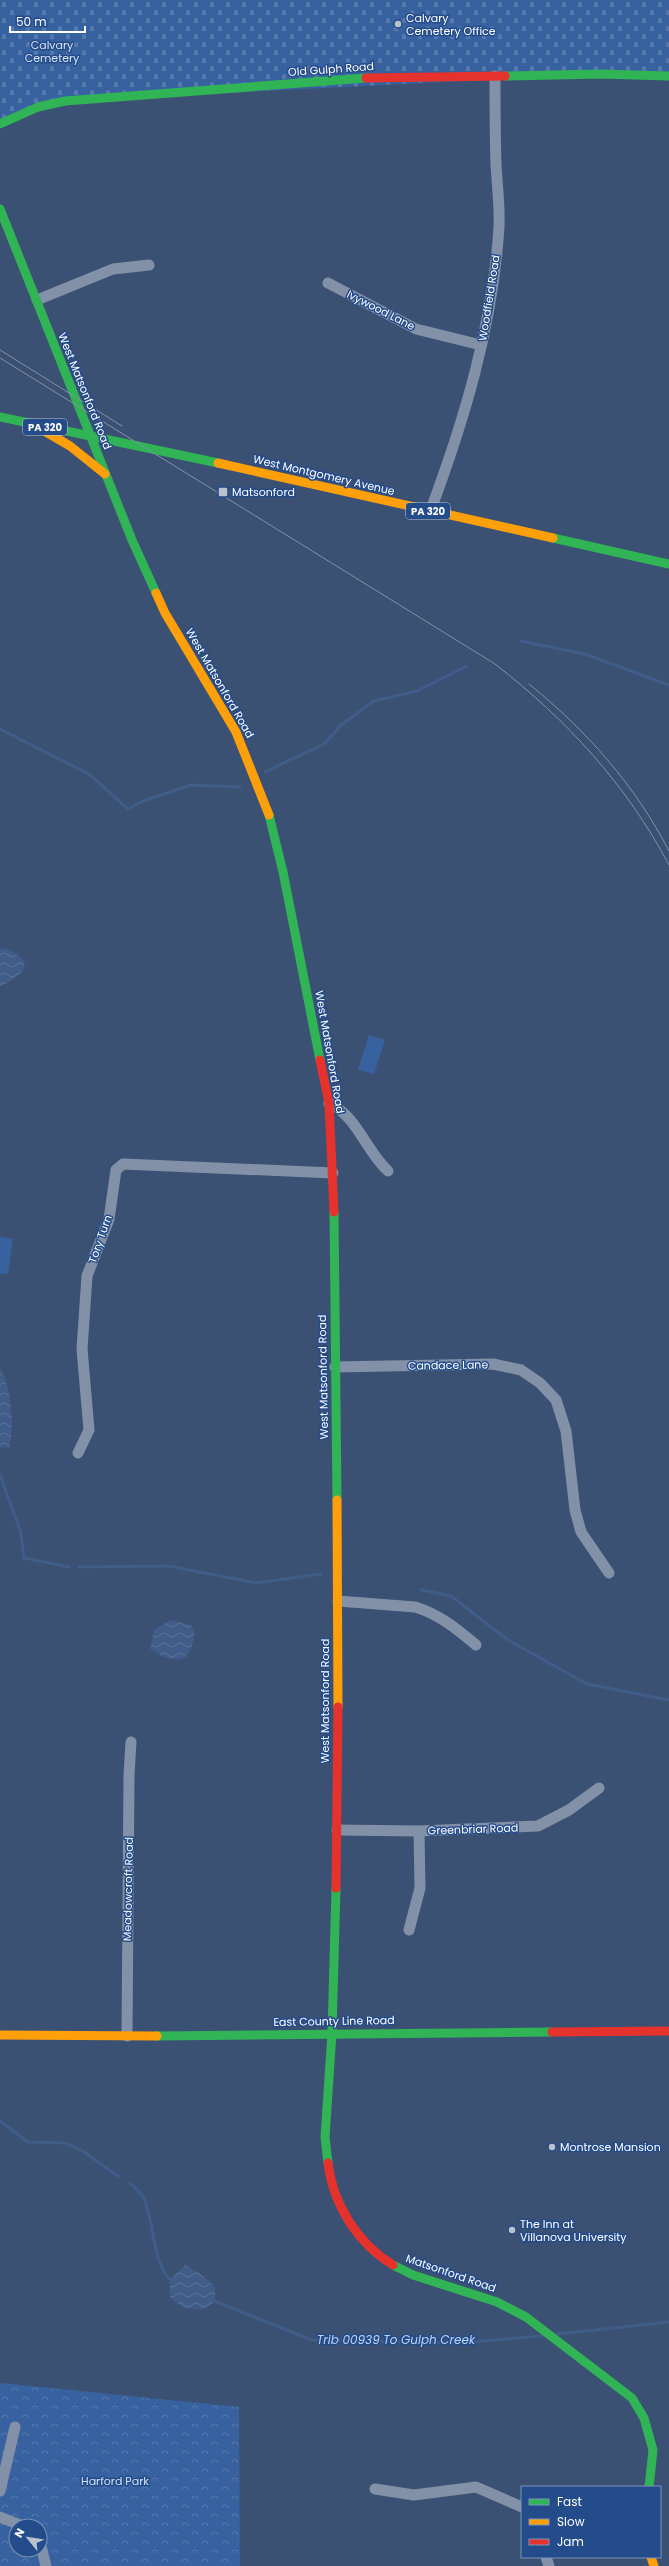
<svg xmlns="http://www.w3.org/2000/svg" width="669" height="2566" viewBox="0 0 669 2566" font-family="Poppins,sans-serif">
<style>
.grass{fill:#3861a0}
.cemetery{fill:url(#cemetery-stones)}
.park{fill:url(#park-crowns);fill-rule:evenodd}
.water{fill:url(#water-waves)}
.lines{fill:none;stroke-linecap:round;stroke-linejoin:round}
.stream{stroke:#405c88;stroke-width:3}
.street{stroke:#8291a7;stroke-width:11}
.fast{stroke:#30b455;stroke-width:9}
.slow{stroke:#ff9f0a;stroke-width:9}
.jam{stroke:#e5322d;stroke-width:9}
.tram{stroke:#8291a6;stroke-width:1}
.poi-dot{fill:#bac2ce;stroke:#244b8a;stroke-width:1.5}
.labels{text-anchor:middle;stroke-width:3;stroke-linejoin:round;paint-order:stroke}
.shield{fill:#244b8a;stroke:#bdc9dc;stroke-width:1}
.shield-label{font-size:10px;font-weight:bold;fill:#fff}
.poi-label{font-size:11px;fill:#fff;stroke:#244b8a;text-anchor:start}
.park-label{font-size:11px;fill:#d5e3f8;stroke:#244b8a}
.street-label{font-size:11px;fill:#fff;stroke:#244b8a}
.water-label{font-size:12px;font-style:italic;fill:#bcd2f1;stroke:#244b8a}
</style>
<defs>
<pattern id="cemetery-stones" width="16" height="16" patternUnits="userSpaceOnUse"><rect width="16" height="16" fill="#3861a0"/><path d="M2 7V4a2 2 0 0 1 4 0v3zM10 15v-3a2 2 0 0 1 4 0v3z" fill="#5679ae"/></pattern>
<pattern id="park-crowns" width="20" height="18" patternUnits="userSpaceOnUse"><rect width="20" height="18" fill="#3861a0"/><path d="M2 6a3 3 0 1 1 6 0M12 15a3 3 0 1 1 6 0" fill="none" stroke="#5679ae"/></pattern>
<pattern id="water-waves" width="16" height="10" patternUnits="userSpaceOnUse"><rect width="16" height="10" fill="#405c88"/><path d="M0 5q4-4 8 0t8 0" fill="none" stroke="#5d749a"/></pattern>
</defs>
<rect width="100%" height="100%" fill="#3b5173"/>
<g class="grass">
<path d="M369,1035l16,5 -11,34 -16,-4z"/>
<path d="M0,1237l13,2 -5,35 -8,-1z"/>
</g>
<path class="cemetery" d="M0,0h669v76l-69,-2 -535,27 -65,23z"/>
<path class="park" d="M0,2383l239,24 1,159h-240zM16,2526h24v24h-24z"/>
<g class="water">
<path d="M0,949c7,0 12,2 18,6 18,12 -6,27 -18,31z"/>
<path d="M0,1368c11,17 15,60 9,80l-9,-1z"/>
<path d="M171,1620l20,5c7,10 1,21 -4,31 -13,8 -24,1 -37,-7l4,-19z"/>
<path d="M185,2265l14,8 16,13v16l-13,8 -18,-2 -14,-10v-18z"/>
</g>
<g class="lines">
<g class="stream">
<path d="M521,641l64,13 84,31"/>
<path d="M0,729l89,45 39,35 15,-8 48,-16 49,2"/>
<path d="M265,772l59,-28 17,-19 33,-24 43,-10 50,-25"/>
<path d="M0,1475l21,58 3,25 45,9"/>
<path d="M79,1567l90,-1 87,17 65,-9"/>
<path d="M421,1590l30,6 57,44 79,44 82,16"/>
<path d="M0,2121l28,21 37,1 18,8 36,26"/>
<path d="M130,2183c4,4 10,9 13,14 11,18 9,73 30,84"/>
<path d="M212,2300l99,40 146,3 85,-7"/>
<path d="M557,2334l112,-12"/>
</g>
<g class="street">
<path d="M328,283l88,46 65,16"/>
<path d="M37,300l76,-31 36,-4"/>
<path d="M430,512c34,-91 63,-187 69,-285 1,-21 -2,-42 -3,-63 -1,-30 -1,-59 -1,-88"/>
<path d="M329,1103c29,14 36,47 59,68"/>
<path d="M335,1367l158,-3 28,6 19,13 16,17 10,31 9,79 6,22 28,41"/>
<path d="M78,1453l11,-23 -7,-81 5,-73 22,-57 7,-49 7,-6 210,9"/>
<path d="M338,1601l77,6c24,7 42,22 61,38"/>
<path d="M337,1830l82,1 119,-5 31,-16 30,-22"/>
<path d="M409,1930l11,-42 -1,-57"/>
<path d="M127,2036l2,-261 2,-33"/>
<path d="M375,2489l39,6 62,-8 46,20"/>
<path d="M0,2491l15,-64"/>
<path d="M0,2517l23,9"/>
<path d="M40,2542l6,24"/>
<path d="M546,2557l3,9"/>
</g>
<g class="fast">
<path d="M505,76l95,-2 69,2"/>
<path d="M0,124l38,-17 27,-6 301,-23"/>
<path d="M0,209l132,331 24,53"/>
<path d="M0,417l218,46"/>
<path d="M553,538l116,26"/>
<path d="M269,815l14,57 37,188"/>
<path d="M334,1212l3,288"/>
<path d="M157,2036l395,-4"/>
<path d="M328,2163l-3,-26 7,-104 4,-145"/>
<path d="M393,2265l20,10 84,27 29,15 106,81 12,20 9,32 -4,37"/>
</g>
<g class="slow">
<path d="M46,432l24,14 35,28"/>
<path d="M218,463l335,75"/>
<path d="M156,593l9,20 71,119 33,83"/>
<path d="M337,1500l1,207"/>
<path d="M0,2035l157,1"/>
<path d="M651,2557l3,9"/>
</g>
<g class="jam">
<path d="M366,78l139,-2"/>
<path d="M320,1060l9,43 5,109"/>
<path d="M336,1888l2,-181"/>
<path d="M552,2032l117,-1"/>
<path d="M328,2163c5,41 29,80 65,102"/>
</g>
<g class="tram">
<path d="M0,350l122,76"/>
<path d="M0,358l495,306c72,56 131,120 174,201"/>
<path d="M529,684c57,46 106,101 140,167"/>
</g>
</g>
<g class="poi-dot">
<circle cx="398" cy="24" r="4"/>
<rect x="218" y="487" width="10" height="10" rx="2"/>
<circle cx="552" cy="2147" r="4"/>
<circle cx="512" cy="2230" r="4"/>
</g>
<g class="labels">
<g class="shield">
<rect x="23" y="419" width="44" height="16" rx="3"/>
<rect x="406" y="503" width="44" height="16" rx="3"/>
</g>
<g class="shield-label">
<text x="45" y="431">PA 320</text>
<text x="428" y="515">PA 320</text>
</g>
<g class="poi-label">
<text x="406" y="22">Calvary<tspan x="406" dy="13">Cemetery Office</tspan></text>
<text x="232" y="496">Matsonford</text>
<text x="560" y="2151">Montrose Mansion</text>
<text x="520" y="2228">The Inn at<tspan x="520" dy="13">Villanova University</tspan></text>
</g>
<g class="park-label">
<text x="52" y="49">Calvary<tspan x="52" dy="13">Cemetery</tspan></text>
<text x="115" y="2485">Harford Park</text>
</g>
<g class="street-label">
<text transform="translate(331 69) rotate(-4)" y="4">Old Gulph Road</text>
<text transform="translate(489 298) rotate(-81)" y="4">Woodfield Road</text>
<text transform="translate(381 310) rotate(27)" y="4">Ivywood Lane</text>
<text transform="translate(85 391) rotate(68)" y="4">West Matsonford Road</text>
<text transform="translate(324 475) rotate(13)" y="4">West Montgomery Avenue</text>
<text transform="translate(220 683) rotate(60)" y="4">West Matsonford Road</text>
<text transform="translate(330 1052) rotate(80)" y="4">West Matsonford Road</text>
<text transform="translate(100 1239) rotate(-71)" y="4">Tory Turn</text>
<text transform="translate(448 1365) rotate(-1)" y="4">Candace Lane</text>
<text transform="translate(323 1377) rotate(-91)" y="4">West Matsonford Road</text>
<text transform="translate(325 1701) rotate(-90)" y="4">West Matsonford Road</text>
<text transform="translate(473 1829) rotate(-2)" y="4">Greenbriar Road</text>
<text transform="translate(128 1889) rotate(-89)" y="4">Meadowcroft Road</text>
<text transform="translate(334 2021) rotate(-1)" y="4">East County Line Road</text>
<text transform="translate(451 2273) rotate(19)" y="4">Matsonford Road</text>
</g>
<g class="water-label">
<text x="396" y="2344">Trib 00939 To Gulph Creek</text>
</g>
</g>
<rect x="521" y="2486" width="140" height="72" fill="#244b8a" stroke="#7c93b9"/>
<rect x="529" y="2499" width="20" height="6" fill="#30b455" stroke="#7c93b9"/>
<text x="557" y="2506" font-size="12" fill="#ffffff">Fast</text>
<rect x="529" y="2519" width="20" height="6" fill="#ff9f0a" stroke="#7c93b9"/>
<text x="557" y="2526" font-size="12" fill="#ffffff">Slow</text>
<rect x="529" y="2539" width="20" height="6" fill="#e5322d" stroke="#7c93b9"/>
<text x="557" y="2546" font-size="12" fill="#ffffff">Jam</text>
<g transform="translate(28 2538) rotate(300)"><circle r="19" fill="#244b8a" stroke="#7c93b9"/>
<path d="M0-3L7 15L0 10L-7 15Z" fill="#bac2ce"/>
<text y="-6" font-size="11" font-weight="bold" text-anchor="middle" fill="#ffffff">N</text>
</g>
<path d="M10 26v6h75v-6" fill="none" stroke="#ffffff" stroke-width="2"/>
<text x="16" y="26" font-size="12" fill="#ffffff" stroke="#244b8a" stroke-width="3" paint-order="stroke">50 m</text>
</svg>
